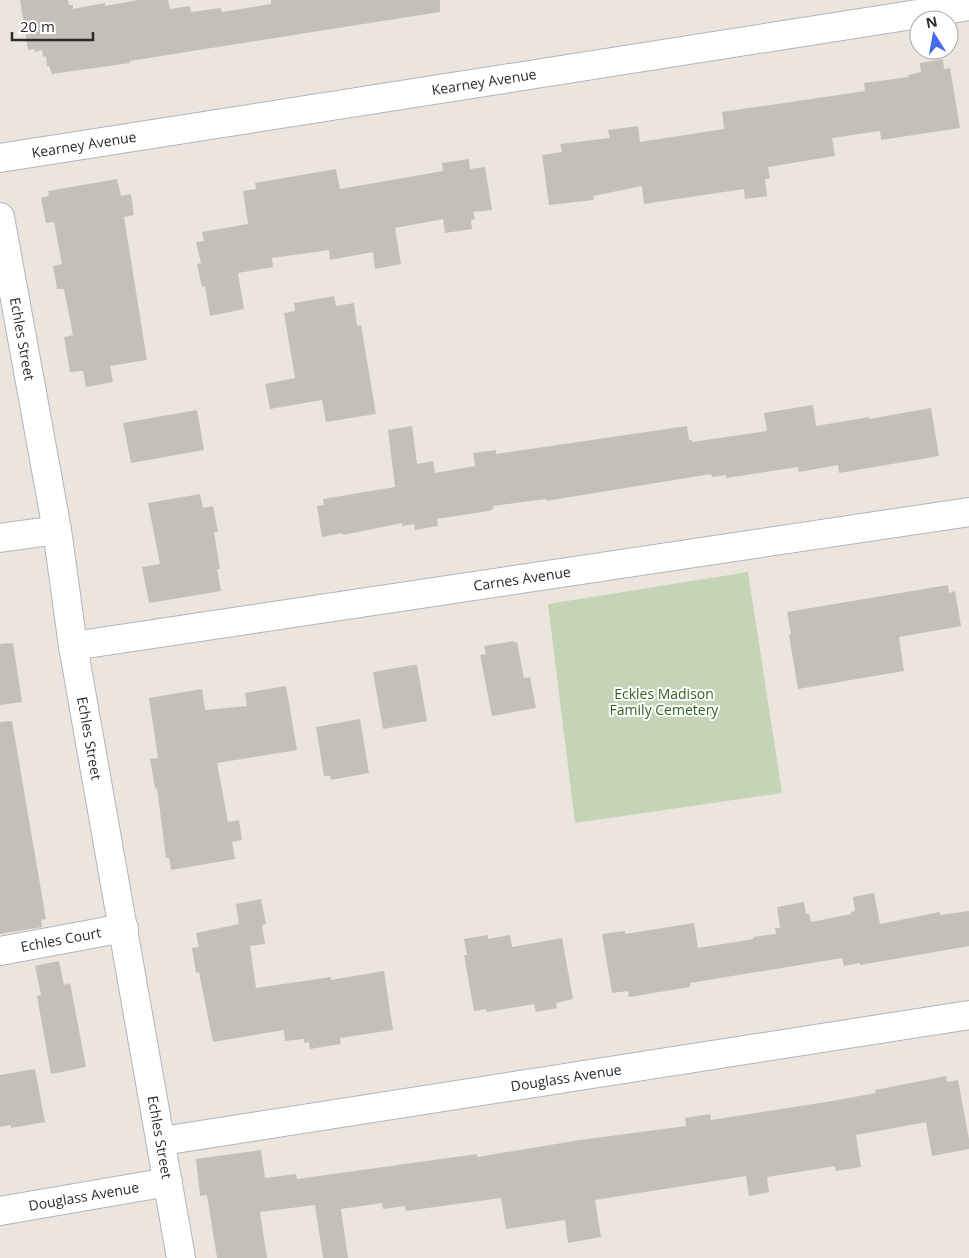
<svg xmlns="http://www.w3.org/2000/svg" width="969" height="1258" viewBox="0 0 969 1258" font-family="'Open Sans',sans-serif">
<style>
.cemetery{fill:#c5d4b6}
.building{fill:#c4c0b9}
.lines{fill:none;stroke-linecap:round;stroke-linejoin:round}
.minor-casing{stroke:#b1b4bd;stroke-width:30}
.tertiary-casing{stroke:#b1b4bd;stroke-width:30}
.minor{stroke:#fff;stroke-width:28}
.tertiary{stroke:#fff;stroke-width:28}
.labels{text-anchor:middle;stroke-width:4;stroke-linejoin:round;paint-order:stroke}
.street-label{font-size:14px;fill:#2b2b2b;stroke:#fff}
.park-label{font-size:14px;fill:#2e6320;stroke:#fff}
</style>
<rect width="100%" height="100%" fill="#ebe5de"/>
<path class="cemetery" d="M748,572l34,221 -207,30 -27,-219z"/>
<g class="building">
<path d="M20,0h48l1,5h4v4l32,-6v3l33,-6h30l2,9 20,-3 1,6 30,-4 1,4 49,-8v-4h169v12l-241,38 -69,11v2l-78,11 -3,-8h-2l-1,-10 -3,1 -1,-7 -7,2 -1,-3 -6,1z"/>
<path d="M943,59l1,10 6,-1 10,60 -79,12 -1,-9 -48,7 3,18 -67,11 2,12h-5l2,17 -22,3 -1,-10 -100,15 -2,-18 -49,10 1,4 -45,5 -7,-50 20,-3 -2,-8 50,-6 -2,-8 30,-4 2,16 84,-13 -2,-17 143,-21 -1,-8 45,-6 -1,-2 13,-3 -1,-9z"/>
<path d="M469,159l1,10 15,-2 7,43 -19,2 2,7 -4,1 1,9 -27,4 -2,-14 -48,9 6,36 -26,5 -2,-17 -43,8 -1,-10 -57,8 1,9 -35,6 6,36 -34,7 -5,-30 -3,1 -5,-23 4,-1 -5,-21 8,-1 -2,-9 46,-8 -5,-33 13,-2 -1,-6 81,-14 4,20 103,-18 -1,-8z"/>
<path d="M117,179l4,17 10,-2 3,21 -10,2 23,143 -37,6 3,16 -27,5 -3,-16 -13,1 -6,-35 9,-2 -9,-46h-7l-4,-23 9,-2 -8,-42 -8,1 -5,-25 8,-2 -1,-5z"/>
<path d="M334,296l2,10 18,-3 3,23 4,-1 15,89 -50,8 -4,-22 -52,9 -5,-25 30,-6 -11,-65 11,-2 -1,-8z"/>
<path d="M813,405l3,21 53,-9v2l62,-11 8,48 -100,17 -1,-8 -39,7 -1,-5 -72,11v-3l-14,2 -1,-3 -165,27v-2l-53,7v3l-4,2 -52,8 1,7 -23,4 -1,-6 -12,2v-3l-59,12 -1,-2 -20,4 -5,-31 7,-1 -1,-6 72,-12 -7,-57 24,-4 5,38 16,-3 2,12 40,-7 -2,-13 23,-3v4l191,-28 2,14h3v2l75,-11 -3,-18z"/>
<path d="M197,410l7,40 -73,13 -8,-40z"/>
<path d="M200,494l3,14 10,-2 5,26h-4l6,37h-3l4,22 -72,12 -7,-36 18,-3 -12,-61z"/>
<path d="M948,585l1,8 6,-2 6,35 -62,11 5,34 -106,18 -9,-54 2,-1 -4,-22z"/>
<path d="M514,641v2l3,-1 7,36 6,-1 6,31 -44,8 -12,-61 6,-1 -2,-8z"/>
<path d="M13,643l9,59 -22,3v-61z"/>
<path d="M413,665h4l10,56 -44,8 -10,-57z"/>
<path d="M286,686l11,64 -80,13 11,59 11,-2 3,20 -10,2 3,17 -64,11 -2,-12h-3l-9,-70 -2,1 -5,-30 8,-1 -9,-60 53,-9 3,21 42,-4 -2,-13z"/>
<path d="M360,719l9,54 -38,7 -1,-4h-6l-8,-49z"/>
<path d="M12,721l34,198 -5,1 1,7 -42,7v-212z"/>
<path d="M874,893l6,31 60,-12v3l29,-4v35l-109,19v-2l-16,3 -2,-8 -152,25v4l-61,10 -1,-6 -16,2 -10,-59 23,-3v3l69,-11 4,25 56,-9 -1,-2 23,-3 -1,-6h5l-3,-21 27,-5 2,12h3l2,8 40,-8v-2l4,-1 -2,-14z"/>
<path d="M261,899l5,25 -4,1 3,19 -15,2 6,42 75,-11v3l53,-9 9,59 -53,8 1,6 -31,5 -1,-7 -5,1v-4l-19,2 -1,-11 -71,12 -14,-70 -3,1 -4,-25 7,-1 -3,-14 43,-9 -3,-20z"/>
<path d="M488,935v4l22,-4 2,12 50,-9 11,61 -17,4 1,5 -21,4 -2,-8 -47,8 -1,-3 -12,2 -10,-56h3l-3,-16z"/>
<path d="M59,961l5,24 6,-2 16,84 -35,7 -14,-78 4,-1 -6,-29z"/>
<path d="M35,1069l10,53 -34,6v-3l-11,2v-52z"/>
<path d="M946,1076l1,6 11,-2 11,59v10l-37,7 -6,-34 -70,13 5,32 -25,4 -1,-5 -68,11 2,15 -20,4 -3,-20 -151,24 6,37 -33,6 -3,-23 -59,9 -5,-31 -95,13 -1,-5 -22,3 -1,-6 -41,6 7,49h-25l-8,-53 -55,7 7,46h-50l-10,-63 -7,1 -4,-37 65,-9 4,28 31,-4 1,5 180,-25v3l103,-17 106,-14 -1,-8 25,-4 1,6 121,-19 44,-8 -1,-3z"/>
</g>
<g class="lines">
<defs>
<g id="minor">
<path id="s1" d="M0,158l969,-152"/>
<path d="M0,538l57,-8"/>
<path id="s2" d="M73,646l896,-134"/>
<path id="s3" d="M0,951l124,-23"/>
<path id="s4" d="M162,1141l807,-126"/>
<path id="s5" d="M0,1211l168,-29"/>
</g>
<g id="tertiary">
<path id="s6" d="M0,217l57,313 16,116 108,612"/>
</g>
</defs>
<use href="#minor" class="minor-casing"/>
<use href="#tertiary" class="tertiary-casing"/>
<use href="#minor" class="minor"/>
<use href="#tertiary" class="tertiary"/>
</g>
<g class="labels">
<g class="street-label">
<text dy="5" stroke="none"><textPath href="#s1" startOffset="490">Kearney Avenue</textPath></text>
<text dy="5" stroke="none"><textPath href="#s1" startOffset="85">Kearney Avenue</textPath></text>
<text dy="5" stroke="none"><textPath href="#s6" startOffset="124">Echles Street</textPath></text>
<text dy="5" stroke="none"><textPath href="#s2" startOffset="454">Carnes Avenue</textPath></text>
<text dy="5" stroke="none"><textPath href="#s6" startOffset="529">Echles Street</textPath></text>
<text dy="5" stroke="none"><textPath href="#s3" startOffset="62">Echles Court</textPath></text>
<text dy="5" stroke="none"><textPath href="#s4" startOffset="409">Douglass Avenue</textPath></text>
<text dy="5" stroke="none"><textPath href="#s6" startOffset="934">Echles Street</textPath></text>
<text dy="5" stroke="none"><textPath href="#s5" startOffset="85">Douglass Avenue</textPath></text>
</g>
<g class="park-label">
<text x="664" y="699">Eckles Madison<tspan x="664" dy="16">Family Cemetery</tspan></text>
</g>
</g>
<g transform="translate(934 35) rotate(349)"><circle r="24" fill="#ffffff" stroke="#aaaaaa"/>
<path d="M0-4L9 19L0 12L-9 19Z" fill="#4a6aec"/>
<text y="-8" font-size="14" font-weight="bold" text-anchor="middle" fill="#2b2b2b">N</text>
</g>
<path d="M12 32v8h81v-8" fill="none" stroke="#2b2b2b" stroke-width="2.5"/>
<text x="20" y="32" font-size="15" fill="#2b2b2b" stroke="#ffffff" stroke-width="4" paint-order="stroke">20 m</text>
</svg>
